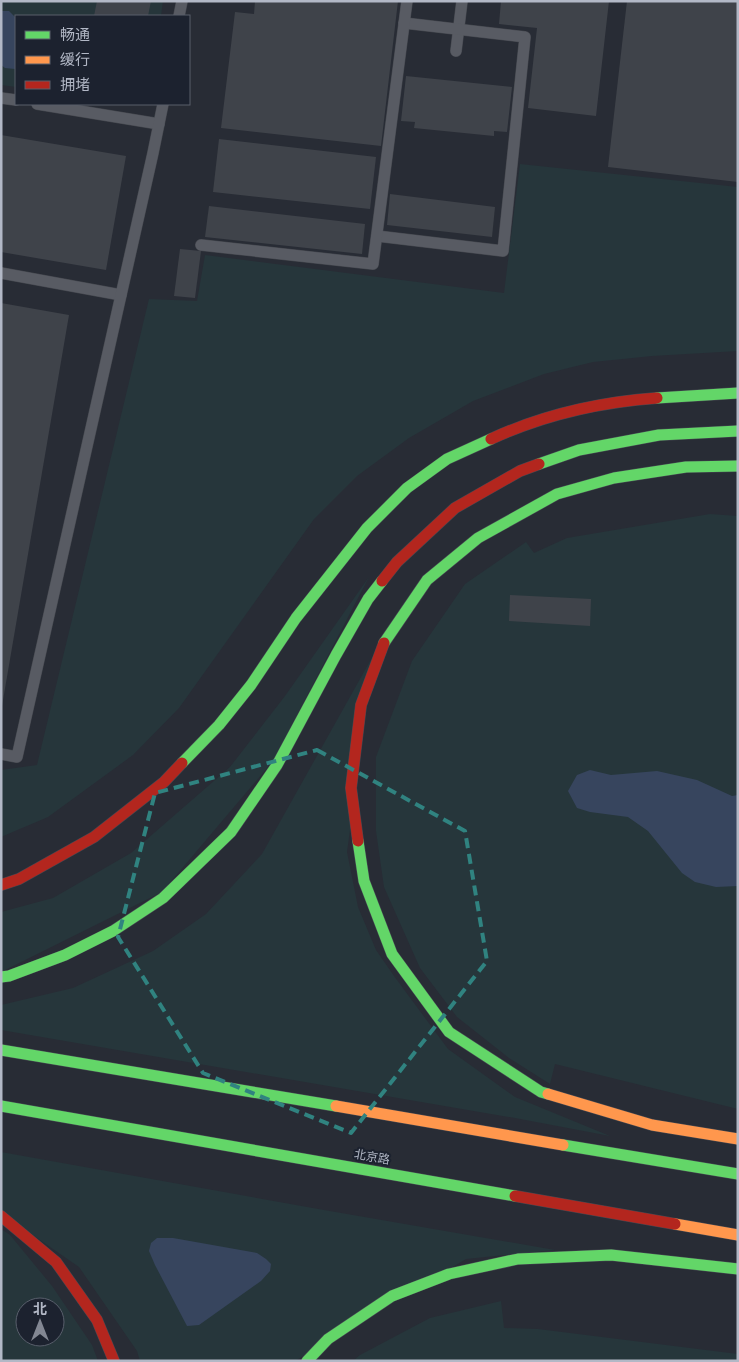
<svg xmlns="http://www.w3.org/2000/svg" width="739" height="1362" viewBox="0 0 739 1362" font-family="Mulish,'Noto Sans SC',sans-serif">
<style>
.green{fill:#26363b;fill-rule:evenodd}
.water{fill:#37455e}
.building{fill:#3f434a}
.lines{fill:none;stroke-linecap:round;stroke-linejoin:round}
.lane-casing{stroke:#44474e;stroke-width:12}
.fast-casing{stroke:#464952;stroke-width:12}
.slow-casing{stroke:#464952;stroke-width:12}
.jam-casing{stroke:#464952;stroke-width:12}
.lane{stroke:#585b63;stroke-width:11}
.fast{stroke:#63d668;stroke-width:11}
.slow{stroke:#ff974d;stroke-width:11}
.jam{stroke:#b3261e;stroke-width:11}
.marked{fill:none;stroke:#308380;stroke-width:4;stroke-dasharray:10 6;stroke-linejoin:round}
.labels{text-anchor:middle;stroke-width:4;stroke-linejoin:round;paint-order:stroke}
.street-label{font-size:12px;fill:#b2b8c6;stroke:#1c222f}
</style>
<rect width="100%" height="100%" fill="#282c35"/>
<g class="green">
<path d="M1,1h162l-2,15h-145v71l-15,-2z"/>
<path d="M520,164l218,23v164l-86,5 -59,6 -49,12 -71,27 -64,37 -52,38 -43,43 -135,189 -46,47 -85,62 -47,20v-67l36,-5 112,-466 48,2 8,-46 299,38z"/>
<path d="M710,514l28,2v593l-183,-45 -5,20 -41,-26 -52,-41 -37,-49 -36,-81 -8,-56v-74l36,-96 53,-77 61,-42 8,11 33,-15z"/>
<path d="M369,577l-96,184 -111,131 -161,80v-60l52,-14 78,-45 99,-86 55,-71z"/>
<path d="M374,654l-27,198 11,55 18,43 18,26 54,73 67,48 95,39 -95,-18 -514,-88v-25l72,-17 80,-37 53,-37 56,-60z"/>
<path d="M1,1152l323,58 231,40 -89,9 -171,102h-155l-3,-10 -58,-84 -78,-54z"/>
<path d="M1,1229l9,6 42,51 40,59 6,16h-97zM25,1307h30v30h-30z"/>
<path d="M501,1301l3,27 34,1 200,25v7h-385l7,-6 70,-37z"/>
</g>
<g class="water">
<path d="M1,11h8l7,7v50l-1,1 -10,-1 -4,-3z"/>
<path d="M590,770l21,5 46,-4 40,9 35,16 6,-1v91l-22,1 -21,-5 -13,-9 -34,-42 -20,-14 -38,-5 -13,-4 -9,-17 9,-16z"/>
<path d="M157,1238h16l84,15 9,6 5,5 -1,7 -9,10 -62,44 -12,1 -32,-61 -6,-14 2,-8z"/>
</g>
<g class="building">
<path d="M97,1h54l-3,15h-54z"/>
<path d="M255,1h143l-17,145 -160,-18 14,-116 19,2z"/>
<path d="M501,1h108l-13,115 -68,-8 9,-80 -38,-4z"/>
<path d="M627,1h111v181l-130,-15z"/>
<path d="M406,76l106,11 -5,45 -13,-1v5l-80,-8 1,-6 -14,-1z"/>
<path d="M1,135l125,21 -20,114 -105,-18z"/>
<path d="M219,139l157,18 -6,52 -157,-17z"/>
<path d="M390,194l105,13 -3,30 -105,-12z"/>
<path d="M209,206l156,18 -3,30 -157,-17z"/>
<path d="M180,249l21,2 -6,47 -21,-2z"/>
<path d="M1,303l68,12 -67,391h-1z"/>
<path d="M510,595l81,4 -1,27 -81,-5z"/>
</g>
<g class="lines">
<defs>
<g id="lane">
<path d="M179,16l3,-15"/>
<path d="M456,51l6,-50"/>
<path d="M1,98l15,2"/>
<path d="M37,104l122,20"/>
<path d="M377,236l126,15 22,-214 -121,-14"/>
<path d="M201,245l172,19 34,-263"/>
<path d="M1,273l120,22"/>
<path d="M1,754l16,3 136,-604 10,-49"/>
</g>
<g id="fast">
<path d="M657,398l81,-5"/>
<path d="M539,464l40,-14 80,-15 79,-4"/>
<path d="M384,643l43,-63 51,-42 79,-44 57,-16 72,-11 52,-1"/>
<path d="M182,763l37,-38 32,-40 45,-67 71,-90 40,-40 40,-29 44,-20"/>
<path d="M358,841l6,40 28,73 57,78 92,60 7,2"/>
<path d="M1,977l8,-1 56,-21 48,-24 50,-33 68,-66 46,-67 59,-110 32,-56 14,-18"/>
<path d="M1,1050l335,56"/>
<path d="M1,1106l514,90"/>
<path d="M563,1145l175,29"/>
<path d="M307,1361l21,-22 64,-43 57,-22 69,-15 93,-4 127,14"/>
</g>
<g id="slow">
<path d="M548,1094l104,31 86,14"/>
<path d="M336,1106l227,39"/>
<path d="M675,1224l63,11"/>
</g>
<g id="jam">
<path d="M491,439c52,-24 110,-37 166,-41"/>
<path d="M382,581l15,-19 58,-54 65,-37 19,-7"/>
<path d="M358,841l-7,-53 10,-83 23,-62"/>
<path d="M1,885l18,-6 75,-42 70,-55 18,-19"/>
<path d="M515,1196l160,28"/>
<path d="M1,1216l55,46 41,58 17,41"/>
</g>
</defs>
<use href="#lane" class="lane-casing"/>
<use href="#fast" class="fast-casing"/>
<use href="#slow" class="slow-casing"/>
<use href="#jam" class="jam-casing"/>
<use href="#lane" class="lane"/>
<use href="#fast" class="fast"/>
<use href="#slow" class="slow"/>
<use href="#jam" class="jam"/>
</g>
<path class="marked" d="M317,750l148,81 22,130 -136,172 -148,-60 -85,-136 37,-144z"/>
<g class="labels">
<g class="street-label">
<text transform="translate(372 1157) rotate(10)" y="4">北京路</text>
</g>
</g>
<rect width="739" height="1362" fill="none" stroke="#b2b8c6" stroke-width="5"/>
<rect x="15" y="15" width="175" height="90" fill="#1c222f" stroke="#585e6b"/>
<rect x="25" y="31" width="25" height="8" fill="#63d668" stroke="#585e6b"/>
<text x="60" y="40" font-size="15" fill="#b2b8c6">畅通</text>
<rect x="25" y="56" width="25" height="8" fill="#ff974d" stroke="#585e6b"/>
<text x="60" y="65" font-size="15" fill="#b2b8c6">缓行</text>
<rect x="25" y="81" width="25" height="8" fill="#b3261e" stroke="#585e6b"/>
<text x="60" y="90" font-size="15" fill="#b2b8c6">拥堵</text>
<g transform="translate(40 1322)"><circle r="24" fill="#1c222f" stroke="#585e6b"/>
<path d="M0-4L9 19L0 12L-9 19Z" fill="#828793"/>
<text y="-8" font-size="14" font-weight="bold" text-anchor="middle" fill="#b2b8c6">北</text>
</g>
</svg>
